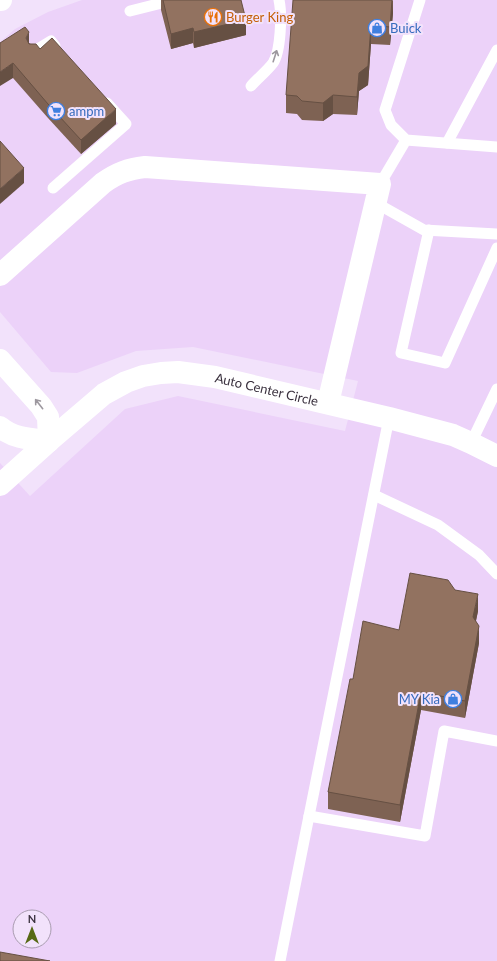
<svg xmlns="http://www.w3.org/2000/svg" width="497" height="961" viewBox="0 0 497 961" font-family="Lato,sans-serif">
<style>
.built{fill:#ecd2f9;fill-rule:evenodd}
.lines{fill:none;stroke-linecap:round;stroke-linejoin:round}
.service{stroke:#fff;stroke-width:11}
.minor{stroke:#fff;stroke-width:22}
.secondary{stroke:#fff;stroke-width:22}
.wall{fill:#7e6253}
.shaded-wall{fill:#665043}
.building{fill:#927260;stroke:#665043}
.oneway{stroke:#9d989f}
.labels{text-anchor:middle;stroke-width:4;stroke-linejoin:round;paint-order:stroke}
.food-label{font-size:13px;fill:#c56008;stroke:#f2e2fb;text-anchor:start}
.shop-label{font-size:13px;fill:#366cbe;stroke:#f2e2fb;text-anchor:start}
.street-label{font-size:13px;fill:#3b323f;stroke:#f2e2fb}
</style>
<rect width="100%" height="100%" fill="#f2e2fb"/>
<path class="built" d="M82,0h415v961h-497v-498l30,33 95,-87 53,-13 167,35 13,-50 -165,-34 -57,4 -59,22 -26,-1 -51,-60v-270l15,-13 33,-17zM20,917h24v24h-24z"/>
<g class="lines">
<g class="service">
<path d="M420,0l-35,110 6,15 15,15 91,7"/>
<path d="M130,11l44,-11"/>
<path d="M33,52l18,-11 4,5"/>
<path d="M251,86c7,-8 16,-15 22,-23 8,-12 9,-49 6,-63"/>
<path d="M447,143l50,-93"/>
<path d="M380,184l26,-44"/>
<path d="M53,188l73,-64 -19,-21"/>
<path d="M376,203l48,27 73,4"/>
<path d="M429,230l-28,123 44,10 52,-115"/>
<path d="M389,418l-80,398 116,20 19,-105 53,10"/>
<path d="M471,443l26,-54"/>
<path d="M374,495l64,30 41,30 18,19"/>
<path d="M280,961l29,-145"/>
</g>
<g class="minor">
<path d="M0,275l103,-92c14,-10 25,-14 42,-16l235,17 -52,219"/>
<path d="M0,360l41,46 7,11 1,24"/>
<path d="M0,427c14,12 32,12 49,14"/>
<path id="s1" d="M0,485l49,-44 55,-47 22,-12 17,-6 18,-3 17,-1 37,5 174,41 64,17 18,8 26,13"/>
</g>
<path class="secondary" d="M0,0h1"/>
</g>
<g class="wall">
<path d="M161,0h80l5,35 -52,13 -1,-5 -22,6 -10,-39z"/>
<path d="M393,0v13l-3,32 -19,-1 -3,41 -9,6 -2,24 -24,-1 -10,7 -21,-1 -5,-6 -11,-1v-18z"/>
<path d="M0,43h29l11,6 76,75 -35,30 -33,-36 -35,-40z"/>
<path d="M455,590l23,21 -2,10 3,22 -14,75 -44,-8 -21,112 -72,-13v-17l25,-113 46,-49z"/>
</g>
<g class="shaded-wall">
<path d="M392,0l1,13 -3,32v-18z"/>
<path d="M246,20v15l-52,13v-16z"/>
<path d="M371,25v19l-3,41 -9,6 -2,24v-18l2,-24z"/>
<path d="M193,28v15l-22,6v-15z"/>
<path d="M29,32v15l-3,-9z"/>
<path d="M13,63v15l-13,8v-14z"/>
<path d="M333,95v19l-10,7v-18z"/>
<path d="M116,109v15l-35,30v-14z"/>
<path d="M24,168v15l-24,21v-15z"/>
<path d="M478,594v17l-5,23v-17z"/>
<path d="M479,626v17l-14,75v-17z"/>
<path d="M421,692v18l-21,112v-17z"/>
</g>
<g class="building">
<path d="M163,0h78l5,20 -52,12 -1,-4 -22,6z"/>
<path d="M293,0h99l-2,27 -19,-2 -3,41 -9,7 -2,24 -24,-2 -10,8 -21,-2 -5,-5 -11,-1z"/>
<path d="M25,27l4,5 -3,6 3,6h7l4,5 12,-11 64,71 -35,31 -33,-36 -35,-41 -13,9v-29z"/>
<path d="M0,141l24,27 -24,21z"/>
<path d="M410,573l38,7 7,10 23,4 -5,23 6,9 -14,75 -44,-9 -21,113 -72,-13 22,-113h3l10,-58 36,9z"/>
<path d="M0,952l50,9h-50z"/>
</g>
<defs><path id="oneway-shaft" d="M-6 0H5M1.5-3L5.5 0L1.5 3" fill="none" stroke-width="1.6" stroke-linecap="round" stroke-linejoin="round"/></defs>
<g class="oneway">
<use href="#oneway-shaft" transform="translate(275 56) rotate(-72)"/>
<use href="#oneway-shaft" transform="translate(39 404) rotate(-128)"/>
</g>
<defs>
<symbol id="restaurant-ring" viewBox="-11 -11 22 22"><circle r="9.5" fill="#f2e2fb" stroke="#e8710a" stroke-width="1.5"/><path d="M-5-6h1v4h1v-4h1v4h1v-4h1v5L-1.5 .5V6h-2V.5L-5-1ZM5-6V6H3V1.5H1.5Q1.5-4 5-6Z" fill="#e8710a"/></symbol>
<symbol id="shop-ring" viewBox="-11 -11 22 22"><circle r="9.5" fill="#f2e2fb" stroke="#3f7fe0" stroke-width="1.5"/><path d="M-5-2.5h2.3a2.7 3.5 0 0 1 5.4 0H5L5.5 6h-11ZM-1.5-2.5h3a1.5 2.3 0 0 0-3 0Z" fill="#3f7fe0"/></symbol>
<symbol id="supermarket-ring" viewBox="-11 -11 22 22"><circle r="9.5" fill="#f2e2fb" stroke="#3f7fe0" stroke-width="1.5"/><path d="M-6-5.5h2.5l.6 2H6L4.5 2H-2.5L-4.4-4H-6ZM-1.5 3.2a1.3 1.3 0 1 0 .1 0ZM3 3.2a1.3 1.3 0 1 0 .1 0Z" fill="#3f7fe0"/></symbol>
</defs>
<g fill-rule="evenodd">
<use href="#restaurant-ring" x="203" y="7" width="20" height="20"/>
<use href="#shop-ring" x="367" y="18" width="20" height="20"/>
<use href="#supermarket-ring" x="46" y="101" width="20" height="20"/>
<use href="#shop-ring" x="443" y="689" width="20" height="20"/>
</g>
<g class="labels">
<g class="food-label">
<text x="226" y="22">Burger King</text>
</g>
<g class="shop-label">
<text x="390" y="33">Buick</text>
<text x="69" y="116">ampm</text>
<text x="440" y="704" text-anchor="end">MY Kia</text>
</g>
<g class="street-label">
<text dy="5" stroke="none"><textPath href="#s1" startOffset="307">Auto Center Circle</textPath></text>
</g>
</g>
<g transform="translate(32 929)"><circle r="19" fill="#f2e2fb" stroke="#a99cb0"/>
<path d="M0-3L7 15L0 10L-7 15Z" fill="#576914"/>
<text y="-6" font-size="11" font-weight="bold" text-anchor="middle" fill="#3b323f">N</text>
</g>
</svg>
